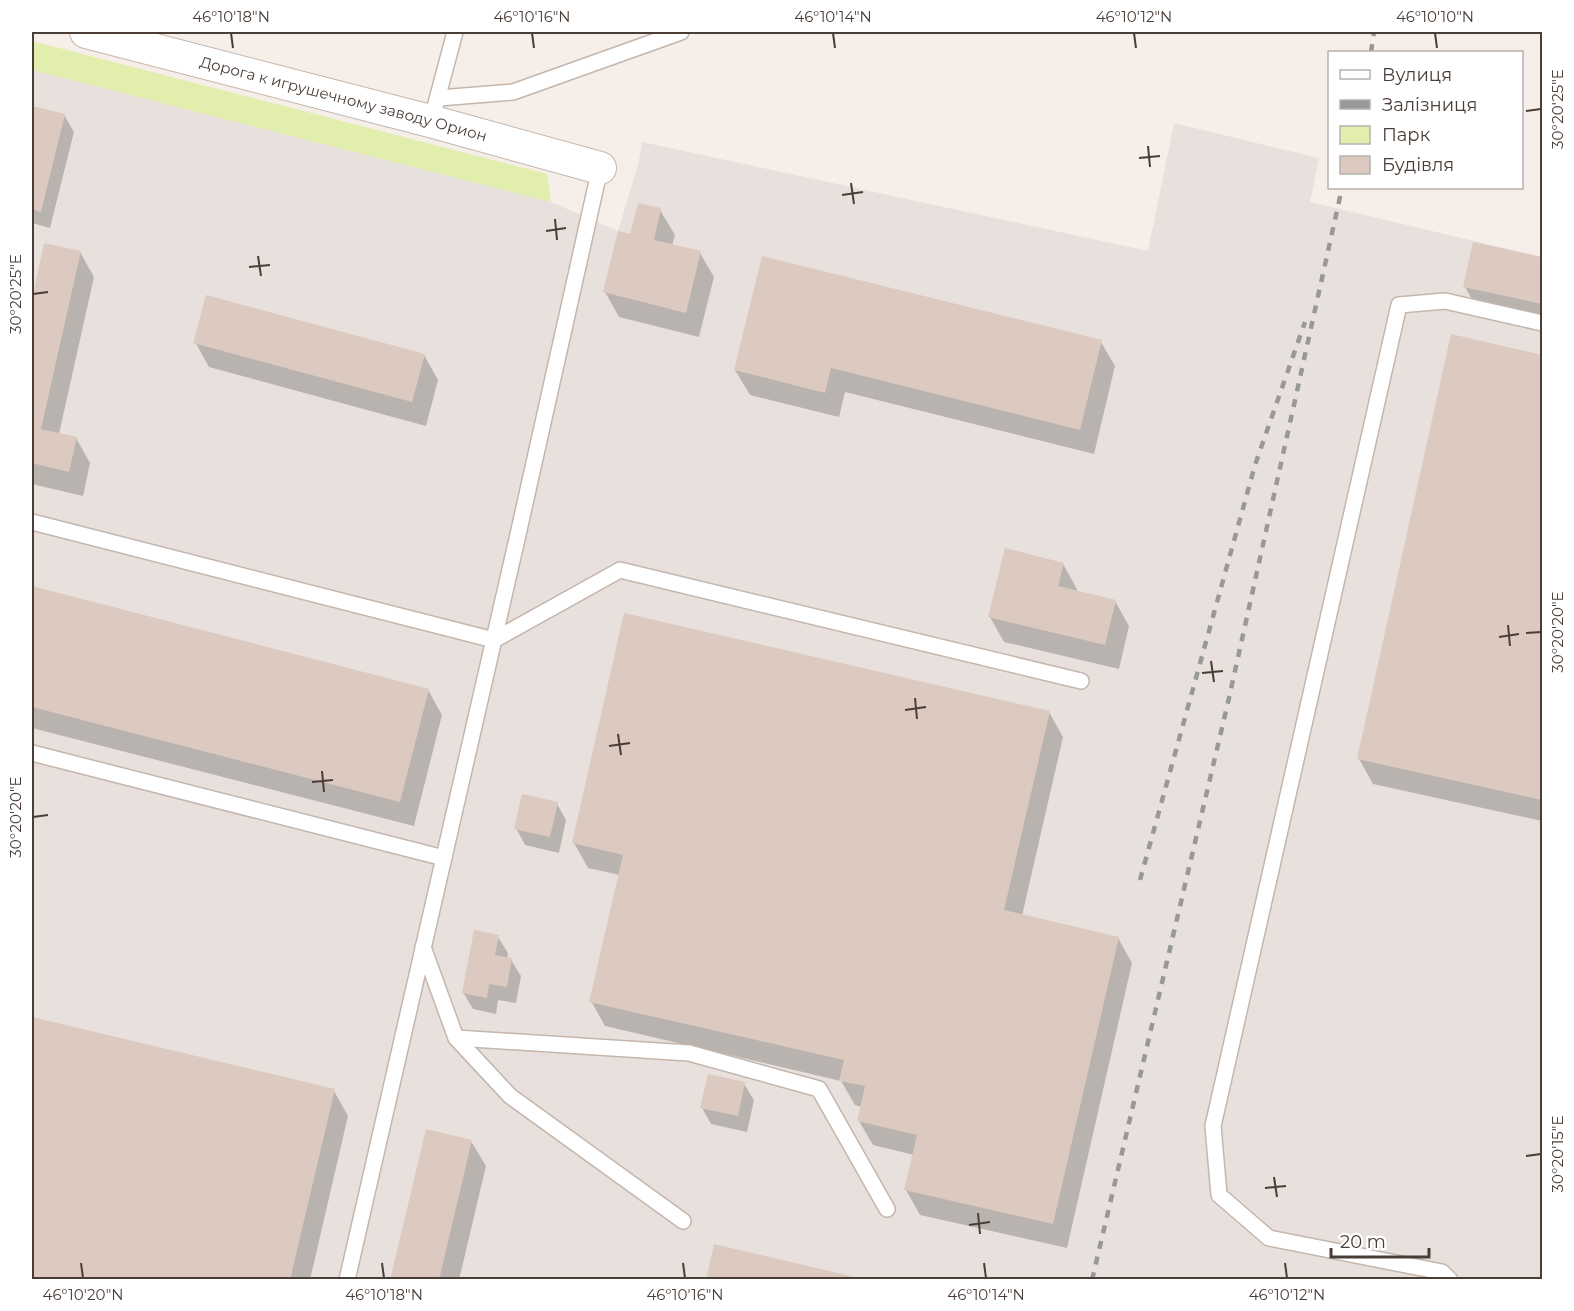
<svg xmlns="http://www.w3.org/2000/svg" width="1574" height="1311" viewBox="0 0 1574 1311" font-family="Montserrat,sans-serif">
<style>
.industrial{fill:#e8e0dd}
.green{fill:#e2eead}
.shadow{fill:#0003}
.building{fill:#dcc9bf}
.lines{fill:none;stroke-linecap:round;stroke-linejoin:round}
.service-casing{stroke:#c5b6ac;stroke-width:18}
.minor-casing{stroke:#c5b6ac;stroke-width:34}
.service{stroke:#fff;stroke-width:15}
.minor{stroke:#fff;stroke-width:32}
.rail{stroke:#989898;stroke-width:4.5;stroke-dasharray:8 8;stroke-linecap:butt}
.ticks{fill:none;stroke:#4a3d36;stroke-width:2}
.labels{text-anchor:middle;stroke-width:6;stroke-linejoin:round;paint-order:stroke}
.street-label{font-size:15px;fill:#4a3d36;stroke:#fff}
.neatline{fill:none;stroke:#4a3d36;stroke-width:2}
.ticks-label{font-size:15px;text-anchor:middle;fill:#4a3d36}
</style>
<rect width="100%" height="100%" fill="#f6eee8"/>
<path class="industrial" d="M32,70l519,132 67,29 20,-66 4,-23 506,109 26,-128 145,35 -9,44 232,55v1022h-1510z"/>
<path class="green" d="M32,41l515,133 4,28 -519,-132z"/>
<g class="shadow">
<path d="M32,107l32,8 10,17 -24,96 -18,-5z"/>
<path d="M660,210l15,25 -3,11 28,7 14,24 -15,60 -80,-20 -14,-25z"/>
<path d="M1474,244l68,15v59l-68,-15 -9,-16z"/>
<path d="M45,245l35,7 14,25 -35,157 17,4 14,25 -7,33 -51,-12v-177z"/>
<path d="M1452,336l90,20v465l-169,-37 -14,-25z"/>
<path d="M195,342l229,13 14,25 -12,46 -217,-59z"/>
<path d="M1101,342l14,24 -21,88 -249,-62 -6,25 -89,-22 -15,-25z"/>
<path d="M1063,564l14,25 -1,3 39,9 14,25 -10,43 -115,-27 -14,-25z"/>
<path d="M32,588l396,102 14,25 -28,111 -382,-98z"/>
<path d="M1049,712l14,25 -41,179 96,22 14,25 -65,285 -147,-33 -14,-25 8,-35 -41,-10 -14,-24 3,-14 -7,-2 -14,-24 -236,-55 -14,-25 29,-126 -32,-7 -14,-25z"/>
<path d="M557,804l9,16 -7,33 -34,-8 -9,-17z"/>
<path d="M498,937l10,16 -1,6 4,1 10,16 -5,27 -18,-3 -2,14 -23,-5 -10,-17z"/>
<path d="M32,1019l302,72 14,25 -38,164h-278z"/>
<path d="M744,1084l10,16 -7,32 -36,-8 -9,-16z"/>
<path d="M471,1141l15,25 -27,114h-67z"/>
</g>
<g class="building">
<path d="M32,106l33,8 -24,98 -9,-3z"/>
<path d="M638,203l23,5 -7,32 47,11 -15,62 -83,-21 15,-61 12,3z"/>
<path d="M1473,242l69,15v47l-79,-17z"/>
<path d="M44,243l37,8 -40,178 36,8 -8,35 -37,-9v-163z"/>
<path d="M762,256l340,84 -22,90 -249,-62 -6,25 -91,-23z"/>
<path d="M206,295l219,59 -13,48 -219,-59z"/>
<path d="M1451,334l91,21v445l-185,-41z"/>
<path d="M1005,548l59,15 -6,23 58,14 -11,45 -117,-28z"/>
<path d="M32,586l397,103 -29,113 -368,-95z"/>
<path d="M624,613l426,98 -46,199 115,27 -66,287 -149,-34 13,-55 -60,-14 8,-35 -26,-5 5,-21 -255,-58 34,-147 -51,-12z"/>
<path d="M522,794l36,8 -8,35 -36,-8z"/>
<path d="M474,930l25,5 -4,20 17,3 -5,29 -18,-3 -2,14 -25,-5z"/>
<path d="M32,1017l303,72 -45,191h-258z"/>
<path d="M708,1074l37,8 -7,34 -38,-8z"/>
<path d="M426,1129l46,11 -33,140h-49z"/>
<path d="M714,1244l149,35v1h-157z"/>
</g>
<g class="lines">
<defs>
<g id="service">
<path d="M439,98l74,-6 168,-60"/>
<path d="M435,107l20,-75"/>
<path d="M32,522l462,118 126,-70 461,111"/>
<path d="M32,753l412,105"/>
<path d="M423,947l33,91 54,58 173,125"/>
<path d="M456,1038l233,15 130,36 68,120"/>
<path d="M347,1280l170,-741 83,-371"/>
<path d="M1450,1280l-8,-8 -173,-34 -50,-43 -6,-69 186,-821 46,-4 97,22"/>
</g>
<g id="minor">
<path id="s1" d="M86,32l344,89 170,47"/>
</g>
</defs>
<use href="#service" class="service-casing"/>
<use href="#minor" class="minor-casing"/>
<use href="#service" class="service"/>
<use href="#minor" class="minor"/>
<g class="rail">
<path d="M1371,52l3,-20"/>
<path d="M1140,880l115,-415 50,-143"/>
<path d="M1092,1280l137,-582 113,-510"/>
</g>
</g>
<path class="ticks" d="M231,33l2,15M532,33l2,15M833,33l2,15M1134,33l2,15M1435,33l2,15M1526,111l15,-2M1148,146l2,21M1139,158l21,-2M851,183l3,21M842,195l21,-3M555,219l2,21M546,231l20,-3M258,256l3,20M249,267l21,-2M33,294l15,-2M1508,625l2,21M1526,633l15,-1M1499,637l20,-3M1211,661l3,21M1202,673l21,-2M915,698l2,21M905,710l21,-3M618,734l3,21M609,746l21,-3M322,771l2,21M312,782l21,-2M33,817l15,-2M1526,1156l15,-2M1274,1177l3,20M1265,1188l21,-2M978,1213l2,21M969,1225l21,-3M81,1263l2,15M382,1263l2,15M683,1263l2,15M984,1263l2,15M1285,1263l2,15"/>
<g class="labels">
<g class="street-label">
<text dy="5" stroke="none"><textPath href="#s1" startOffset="266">Дорога к игрушечному заводу Орион</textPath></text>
</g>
</g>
<rect width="1574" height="1311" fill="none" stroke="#ffffff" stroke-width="66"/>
<rect x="1328" y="51" width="195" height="138" fill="#ffffff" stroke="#b7b1af" stroke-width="1.5"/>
<rect x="1340" y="70" width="30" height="9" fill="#ffffff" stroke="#b7b1af" stroke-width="1.5"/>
<text x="1382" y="81" font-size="18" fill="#4a3d36">Вулиця</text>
<rect x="1340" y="100" width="30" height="9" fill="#989898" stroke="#b7b1af" stroke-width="1.5"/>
<text x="1382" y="111" font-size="18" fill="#4a3d36">Залізниця</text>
<rect x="1340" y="126" width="30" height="18" fill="#e2eead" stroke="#b7b1af" stroke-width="1.5"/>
<text x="1382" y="141" font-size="18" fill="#4a3d36">Парк</text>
<rect x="1340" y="156" width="30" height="18" fill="#dcc9bf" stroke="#b7b1af" stroke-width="1.5"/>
<text x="1382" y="171" font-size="18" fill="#4a3d36">Будівля</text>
<path d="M1331 1248v9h98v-9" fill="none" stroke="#4a3d36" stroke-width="3"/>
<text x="1340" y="1248" font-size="18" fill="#4a3d36" stroke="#ffffff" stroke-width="4.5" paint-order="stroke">20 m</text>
<rect x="33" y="33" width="1508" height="1245" class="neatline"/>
<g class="ticks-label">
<text x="231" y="22">46°10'18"N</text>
<text x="532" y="22">46°10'16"N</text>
<text x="833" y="22">46°10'14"N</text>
<text x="1134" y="22">46°10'12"N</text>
<text x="1435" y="22">46°10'10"N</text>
<text transform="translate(1558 109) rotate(-90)" y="5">30°20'25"E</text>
<text transform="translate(16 294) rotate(-90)" y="5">30°20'25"E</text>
<text transform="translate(1558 632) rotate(-90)" y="5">30°20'20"E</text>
<text transform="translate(16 817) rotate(-90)" y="5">30°20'20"E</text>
<text transform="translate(1558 1154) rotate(-90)" y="5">30°20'15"E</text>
<text x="83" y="1300">46°10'20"N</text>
<text x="384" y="1300">46°10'18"N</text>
<text x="685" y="1300">46°10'16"N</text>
<text x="986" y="1300">46°10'14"N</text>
<text x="1287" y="1300">46°10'12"N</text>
</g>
</svg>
